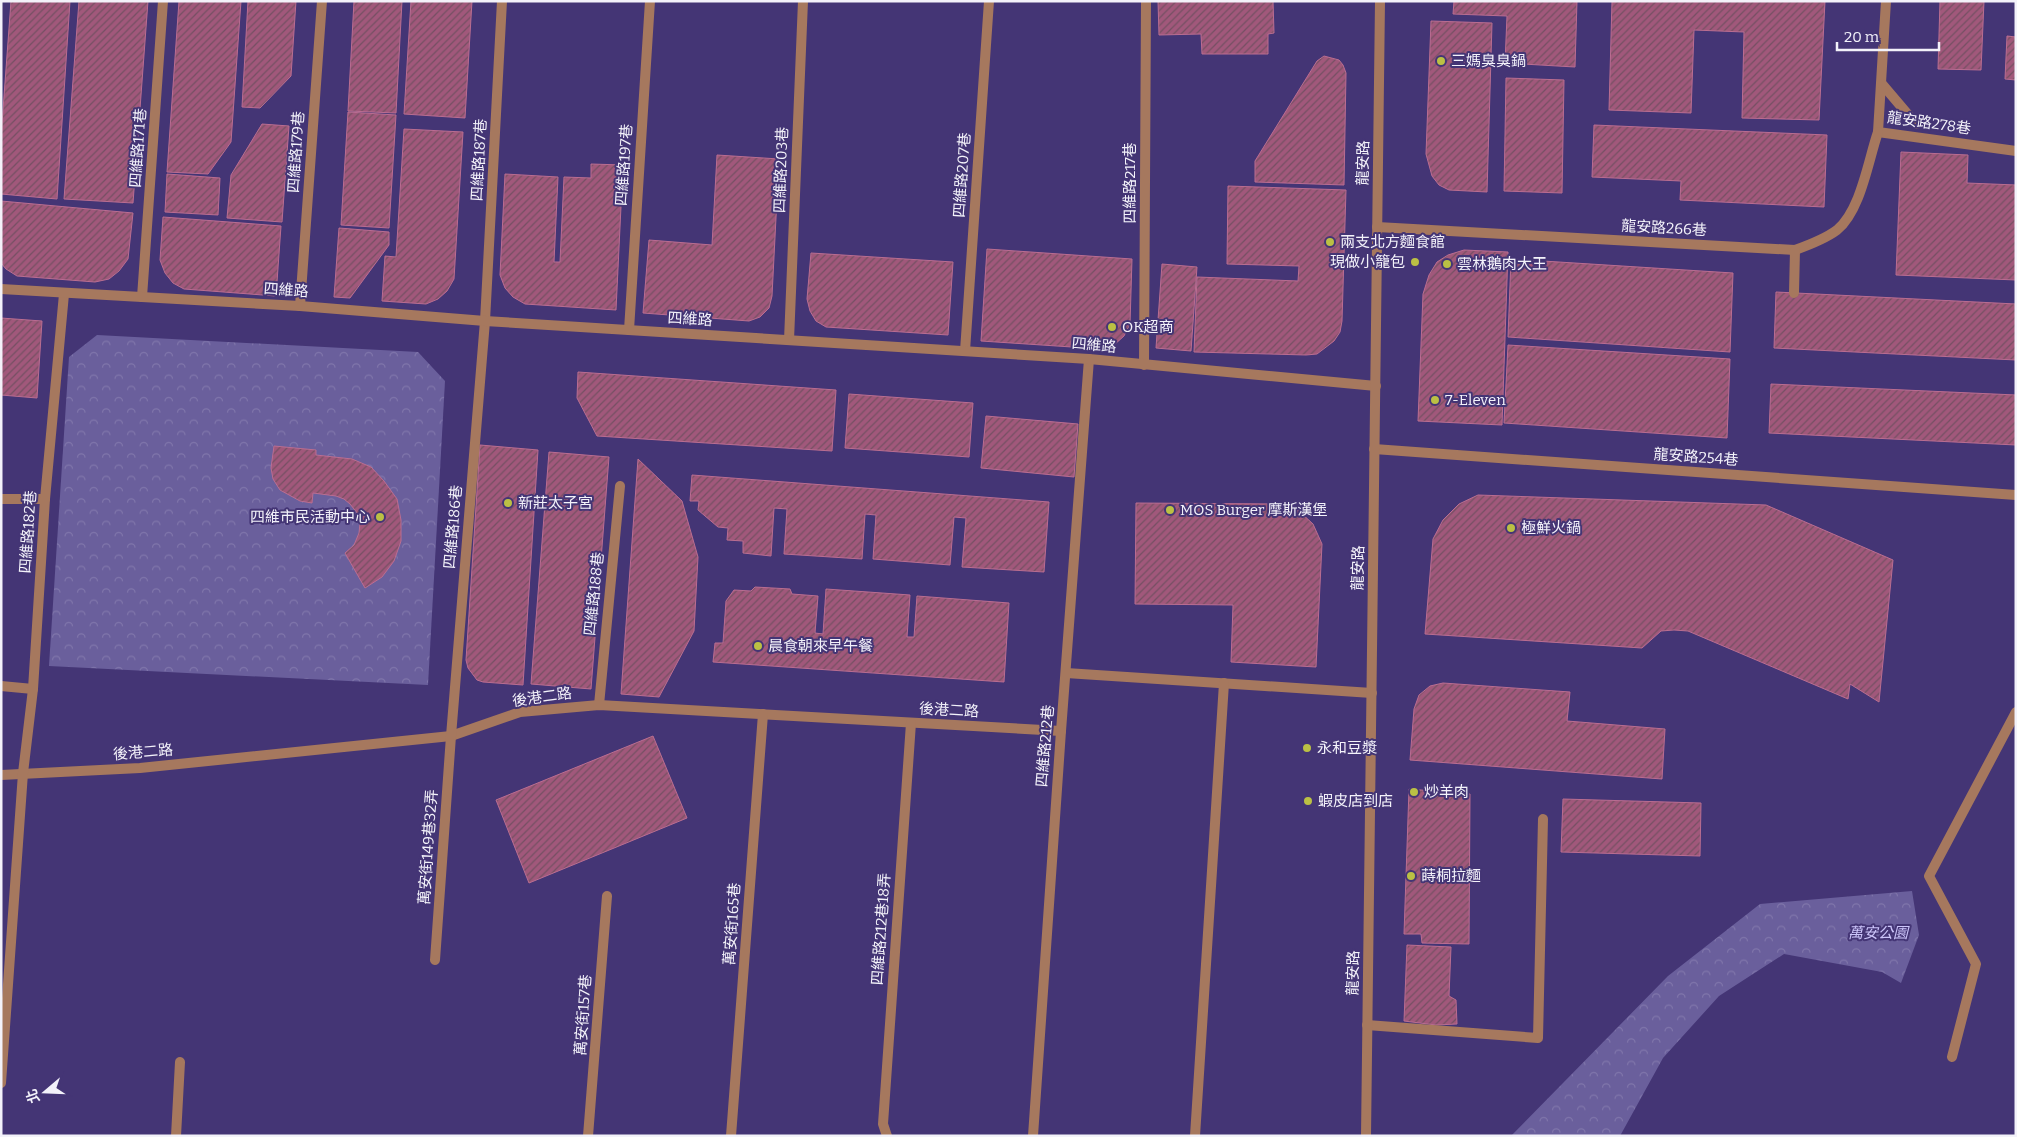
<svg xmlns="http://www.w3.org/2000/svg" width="2017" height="1137" viewBox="0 0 2017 1137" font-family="Bitter,'Noto Sans TC',serif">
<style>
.park{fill:url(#park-crowns)}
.building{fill:url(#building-hatch);stroke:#ba6e91}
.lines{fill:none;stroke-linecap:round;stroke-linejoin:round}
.service{stroke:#a6785e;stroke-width:10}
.minor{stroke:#a6785e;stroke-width:10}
.tertiary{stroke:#a6785e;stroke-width:10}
.poi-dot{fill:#bbc044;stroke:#443575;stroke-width:2}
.labels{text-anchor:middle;stroke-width:4;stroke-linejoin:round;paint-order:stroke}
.poi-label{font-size:15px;fill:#f3f2fa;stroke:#443575;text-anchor:start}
.street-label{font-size:15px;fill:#f3f2fa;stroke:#443575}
.park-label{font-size:15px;font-style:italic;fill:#ccc5fa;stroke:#443575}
</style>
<defs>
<pattern id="park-crowns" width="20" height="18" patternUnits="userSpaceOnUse" patternTransform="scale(1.25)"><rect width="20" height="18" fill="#6a5f9c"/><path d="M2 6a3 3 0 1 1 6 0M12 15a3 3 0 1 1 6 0" fill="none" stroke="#8076ab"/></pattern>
<pattern id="building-hatch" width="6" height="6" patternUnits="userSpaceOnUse" patternTransform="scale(1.25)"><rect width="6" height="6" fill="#a1587b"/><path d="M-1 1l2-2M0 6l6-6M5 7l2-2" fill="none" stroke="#755063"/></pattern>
</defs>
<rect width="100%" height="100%" fill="#443575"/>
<g class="park">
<path d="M97,335l321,17 27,29 -17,304 -379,-19 20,-309z"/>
<path d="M1912,891l7,44 -18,48 -19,-11 -98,-18 -65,42 -56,62 -43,78h-109l157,-160 92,-72z"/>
</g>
<g class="building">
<path d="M11,1h59l-13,198 -56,-5v-57z"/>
<path d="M79,1h69l-15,202 -69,-4z"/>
<path d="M179,1h62l-10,141 -23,32 -41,-2z"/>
<path d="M248,1h48l-5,75 -31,32 -18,-1z"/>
<path d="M354,1h48l-6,112 -48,-2z"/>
<path d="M411,1h61l-7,117 -61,-4z"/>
<path d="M1158,1h115l1,32 -6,1v20h-66l-1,-20 -42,1z"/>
<path d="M1454,1h123l-2,66 -70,-4 2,-47 -54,-2z"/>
<path d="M1612,1h213l-6,119 -77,-2 2,-86 -50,-2 -3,83 -82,-3z"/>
<path d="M1940,1h44l-3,69 -43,-1z"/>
<path d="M1431,21l61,2 -5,169 -38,-2 -10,-5 -7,-9 -6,-22z"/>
<path d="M2007,36l9,1v43l-11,-1z"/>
<path d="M1324,56l15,4 4,5 3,8 -2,112 -89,-3v-21l62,-100z"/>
<path d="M1506,78l58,2 -2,113 -58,-2z"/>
<path d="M348,112l48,3 -7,113 -48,-3z"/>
<path d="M262,124l27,2 -7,96 -55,-4 4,-43z"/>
<path d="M1594,125l233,10 -3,72 -144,-7 1,-19 -89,-4z"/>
<path d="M404,129l59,3 -9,147 -7,12 -9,8 -12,5 -44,-3 3,-45 11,1z"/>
<path d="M1901,152l67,3 -1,28 49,2v95l-120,-5z"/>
<path d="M717,155l62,4 -7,137 -3,12 -9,9 -11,4 -106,-8 6,-73 63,5z"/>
<path d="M591,164l32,1 -7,145 -91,-6 -12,-7 -8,-9 -5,-13 5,-101 53,3 -4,85h6l4,-85 27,1z"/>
<path d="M167,174l53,4 -2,37 -53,-3z"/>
<path d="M1228,186l118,4 -4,131 -2,11 -6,9 -17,13 -11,1 -112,-3 3,-75 101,4 1,-15 -72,-2z"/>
<path d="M1,201l132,12 -5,46 -9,12 -10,8 -14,3 -78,-6 -11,-7 -5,-6z"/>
<path d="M163,217l118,9 -5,70 -92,-7 -11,-6 -8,-10 -5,-13z"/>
<path d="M339,228l50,4v13l-39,53 -16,-1z"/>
<path d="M987,249l145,10 -2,65 -6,12 -10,9 -12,4 -121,-8z"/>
<path d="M1464,250l44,2 -6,173 -84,-4 5,-127 6,-19 8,-13 11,-7z"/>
<path d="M811,253l142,9 -5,73 -122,-8 -10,-6 -6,-10 -3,-12z"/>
<path d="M1511,259l222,14 -3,79 -222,-15z"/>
<path d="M1162,264l35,3 -6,84 -35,-3z"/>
<path d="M1776,292l240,12v56l-242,-12z"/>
<path d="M1,318l41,3 -5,77 -36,-3z"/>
<path d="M1508,345l222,14 -3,79 -223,-15z"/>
<path d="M578,372l258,18 -4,61 -235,-15 -20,-38z"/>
<path d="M1771,384l245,11v50l-247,-12z"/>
<path d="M849,394l124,9 -4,54 -124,-9z"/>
<path d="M986,416l92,8 -4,53 -93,-9z"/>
<path d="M480,445l58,5 -15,235 -40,-3 -6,-2 -9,-12 -2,-8z"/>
<path d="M274,446l42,4v5l36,4 19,8 13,14 13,18 4,21v21l-7,20 -12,16 -17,11 -20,-35 9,-8 5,-12 1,-10 -2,-9 -8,-10 -6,-5 -8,-3 -23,-3 -1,10 -12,-2 -20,-11 -7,-11 -2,-11z"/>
<path d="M549,452l60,5 -18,232 -60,-5z"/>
<path d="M638,459l44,42 16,56 -4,74 -35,66 -38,-3z"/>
<path d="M692,475l357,27 -5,70 -82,-5 4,-49 -12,-1 -4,48 -77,-6 3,-44 -11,-1 -3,45 -78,-5 3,-45 -13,-1 -3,48 -28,-3v-12l-16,-1 1,-12 -10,-1 -20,-17 1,-9h-9z"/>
<path d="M1478,495l288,10 127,55 -14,142 -29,-18 -2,15 -160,-68 -14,-1 -13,1 -19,17 -217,-14 8,-95 10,-19 16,-16z"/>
<path d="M1136,503l145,1 18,7 14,13 9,20 -6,123 -85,-5 2,-57 -98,-1z"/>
<path d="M755,587l35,2 2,5 26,2 -3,37 8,1 3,-45 84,6 -3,42h7l3,-41 92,7 -5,79 -291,-20 2,-19h8l3,-42 8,-11 17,1z"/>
<path d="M1443,683l127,9 -3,29 98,8 -3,50 -252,-19 4,-51 5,-14 11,-9z"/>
<path d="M653,736l34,82 -158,65 -33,-83z"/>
<path d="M1409,789l61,5 -1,150 -47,-1 -1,-9h-17z"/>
<path d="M1563,799l138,4 -1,53 -139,-4z"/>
<path d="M1407,945l44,2 -2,49 7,4 1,24 -21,1 -32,-4z"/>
</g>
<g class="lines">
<g class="service">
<path d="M1886,1l-8,131 138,19"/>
<path d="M1882,84l34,40"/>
<path d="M1377,227l418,23c14,-5 30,-11 42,-20 24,-20 31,-69 41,-98"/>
<path d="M1794,293l1,-43"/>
<path d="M142,297l21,-296"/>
<path d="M300,306l22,-305"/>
<path d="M629,330l21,-329"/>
<path d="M789,340l14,-339"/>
<path d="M965,351l24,-350"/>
<path d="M1144,365l2,-364"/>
<path d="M1,499h44"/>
<path d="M1066,673l306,20"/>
<path d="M1,686l32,3"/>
<path d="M599,705l21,-219"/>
<path d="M1,775l139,-7 311,-32 69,-24 79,-7 462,26"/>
<path d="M435,960l16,-224 34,-415 17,-320"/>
<path d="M1367,1025l171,13 5,-219"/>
<path d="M1952,1057l24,-93 -47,-88 87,-164"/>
<path d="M1,1083l22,-310 10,-84 12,-190 19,-205"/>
<path d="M176,1136l4,-74"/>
<path d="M588,1136l19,-240"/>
<path d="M731,1136l32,-422"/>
<path d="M887,1136l-4,-12 28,-401"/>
<path d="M1033,1136l28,-405 28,-372"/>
<path d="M1195,1136l29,-453"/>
</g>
<g class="minor">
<path d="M1,289l299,17 185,15 604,38 287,27"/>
<path d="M1374,449l642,46"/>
</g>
<path class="tertiary" d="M1366,1136l14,-1135"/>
</g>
<g class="poi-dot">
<circle cx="1441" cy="61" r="5"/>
<circle cx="1330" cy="242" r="5"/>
<circle cx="1415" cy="262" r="5"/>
<circle cx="1447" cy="264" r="5"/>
<circle cx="1112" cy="327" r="5"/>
<circle cx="1435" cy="400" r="5"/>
<circle cx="508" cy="503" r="5"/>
<circle cx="1170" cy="510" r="5"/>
<circle cx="380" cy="517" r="5"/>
<circle cx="1511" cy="528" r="5"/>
<circle cx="758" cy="646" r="5"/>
<circle cx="1307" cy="748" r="5"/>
<circle cx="1414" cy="792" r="5"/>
<circle cx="1308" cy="801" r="5"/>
<circle cx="1411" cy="876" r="5"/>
</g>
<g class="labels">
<g class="poi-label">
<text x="1451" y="66">三媽臭臭鍋</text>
<text x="1340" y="247">兩支北方麵食館</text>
<text x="1405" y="267" text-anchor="end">現做小籠包</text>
<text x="1457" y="269">雲林鵝肉大王</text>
<text x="1122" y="332">OK超商</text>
<text x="1445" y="405">7-Eleven</text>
<text x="518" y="508">新莊太子宮</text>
<text x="1180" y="515">MOS Burger 摩斯漢堡</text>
<text x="370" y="522" text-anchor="end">四維市民活動中心</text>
<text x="1521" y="533">極鮮火鍋</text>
<text x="768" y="651">晨食朝來早午餐</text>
<text x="1317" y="753">永和豆漿</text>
<text x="1424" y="797">炒羊肉</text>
<text x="1318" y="806">蝦皮店到店</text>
<text x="1421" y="881">蒔桐拉麵</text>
</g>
<g class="street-label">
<text transform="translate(1929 123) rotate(8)" y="5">龍安路278巷</text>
<text transform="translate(138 148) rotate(-86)" y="5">四維路171巷</text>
<text transform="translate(296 152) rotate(-86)" y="5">四維路179巷</text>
<text transform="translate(479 160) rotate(-87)" y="5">四維路187巷</text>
<text transform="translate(1363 163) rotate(-89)" y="5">龍安路</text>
<text transform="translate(624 165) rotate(-86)" y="5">四維路197巷</text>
<text transform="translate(781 170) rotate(-88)" y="5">四維路203巷</text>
<text transform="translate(962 175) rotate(-86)" y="5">四維路207巷</text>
<text transform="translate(1130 183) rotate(-90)" y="5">四維路217巷</text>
<text transform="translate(1664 228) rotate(3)" y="5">龍安路266巷</text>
<text transform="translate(286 290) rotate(4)" y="5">四維路</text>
<text transform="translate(690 319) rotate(3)" y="5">四維路</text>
<text transform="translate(1094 345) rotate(5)" y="5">四維路</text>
<text transform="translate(1696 457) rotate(4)" y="5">龍安路254巷</text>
<text transform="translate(453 527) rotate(-85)" y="5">四維路186巷</text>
<text transform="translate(28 532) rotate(-86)" y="5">四維路182巷</text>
<text transform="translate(1358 568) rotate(-89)" y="5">龍安路</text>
<text transform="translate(594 594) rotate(-84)" y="5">四維路188巷</text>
<text transform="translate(542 697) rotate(-8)" y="5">後港二路</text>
<text transform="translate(949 710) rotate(3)" y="5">後港二路</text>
<text transform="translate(1045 746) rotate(-85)" y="5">四維路212巷</text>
<text transform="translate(143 752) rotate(-5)" y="5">後港二路</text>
<text transform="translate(428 847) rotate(-86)" y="5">萬安街149巷32弄</text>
<text transform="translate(732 924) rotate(-86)" y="5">萬安街165巷</text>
<text transform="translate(881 929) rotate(-86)" y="5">四維路212巷18弄</text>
<text transform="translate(1353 973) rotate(-89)" y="5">龍安路</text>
<text transform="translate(583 1015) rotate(-86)" y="5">萬安街157巷</text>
</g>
<g class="park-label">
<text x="1878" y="938">萬安公園</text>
</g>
</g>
<rect width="2017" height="1137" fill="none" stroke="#f3f2fa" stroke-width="5"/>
<g transform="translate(45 1092) rotate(251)" stroke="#443575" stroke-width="4" paint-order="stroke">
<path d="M0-4L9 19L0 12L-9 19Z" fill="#f3f2fa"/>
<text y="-8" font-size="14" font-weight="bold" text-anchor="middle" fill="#f3f2fa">北</text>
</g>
<path d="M1837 42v8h102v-8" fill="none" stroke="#f3f2fa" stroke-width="2.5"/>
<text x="1844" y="42" font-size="15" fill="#f3f2fa" stroke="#443575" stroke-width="4" paint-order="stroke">20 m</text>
</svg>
